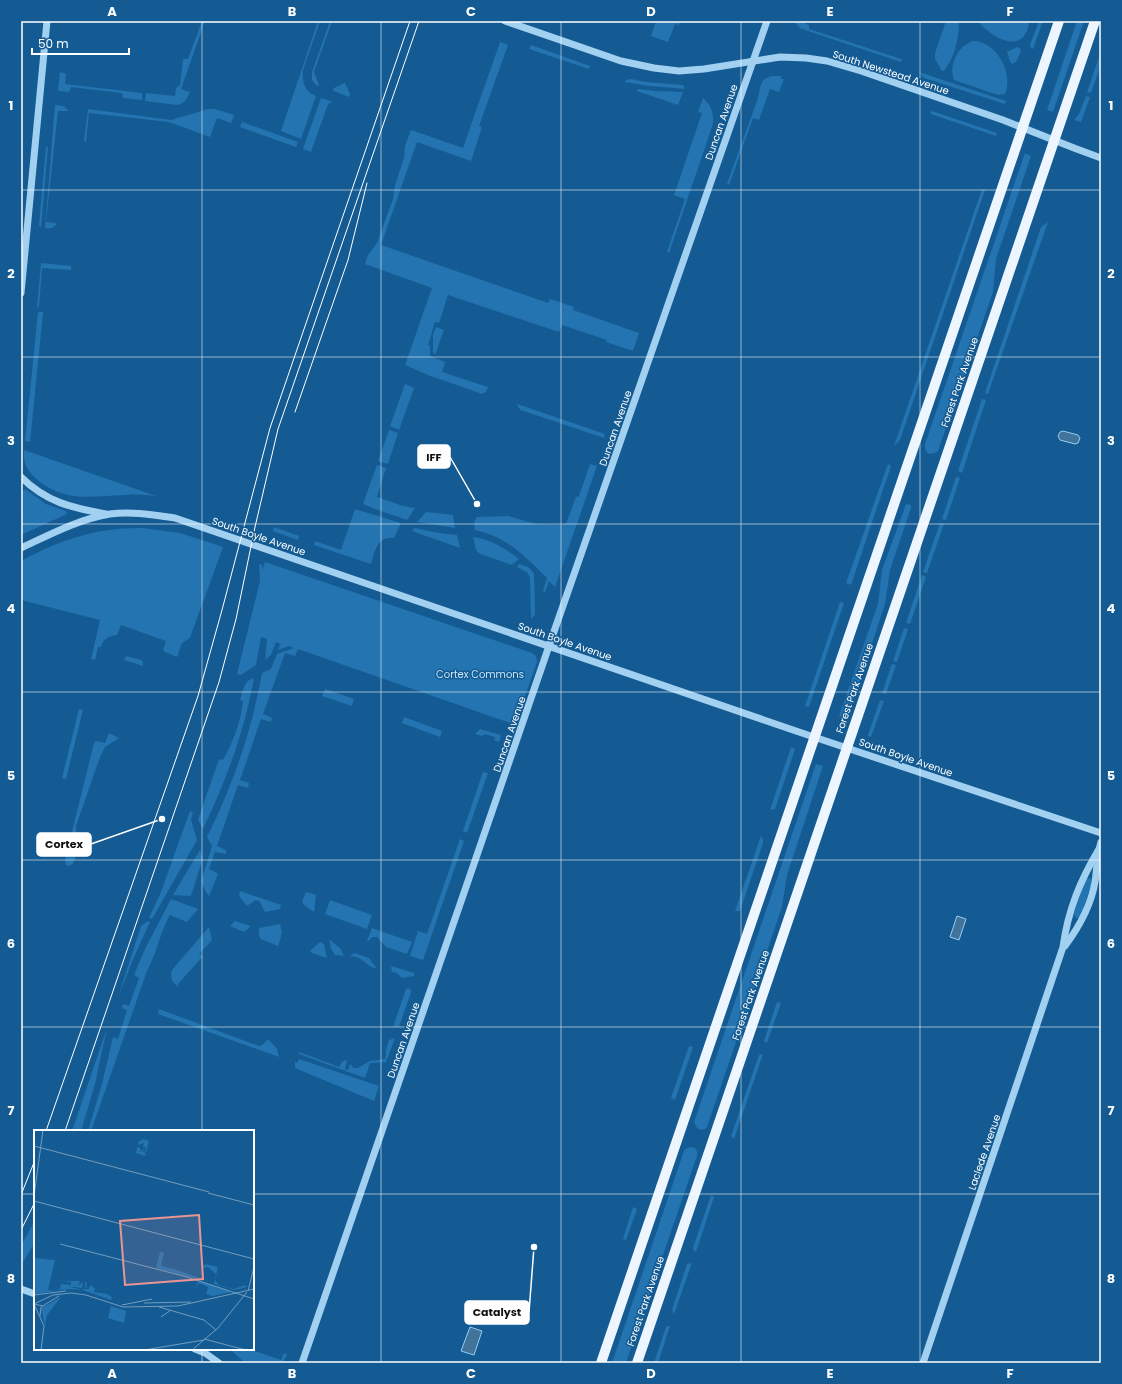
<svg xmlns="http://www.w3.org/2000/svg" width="1122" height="1384" viewBox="0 0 1122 1384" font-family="Poppins,sans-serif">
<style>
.green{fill:#2374b0}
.water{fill:#41739b;stroke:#94cdf4}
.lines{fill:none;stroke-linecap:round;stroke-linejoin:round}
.minor{stroke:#a2d0f1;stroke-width:7}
.major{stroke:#edf6ff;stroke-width:10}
.tram{stroke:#fff;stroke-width:1}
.grid{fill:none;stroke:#fff;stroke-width:1;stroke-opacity:0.55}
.labels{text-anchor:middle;stroke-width:3;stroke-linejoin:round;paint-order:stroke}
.street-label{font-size:10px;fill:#fff;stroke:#145b93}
.park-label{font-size:10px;fill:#c9e7fc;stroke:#145b93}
.inset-road{fill:none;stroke:#729dbe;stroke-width:1}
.view{fill:#ea9494;fill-opacity:0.15;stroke:#ea9494;stroke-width:2}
.inset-edge{fill:none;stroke:#fff;stroke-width:2}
.leader{fill:none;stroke:#fff;stroke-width:1.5}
.callout-dot{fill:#fff;stroke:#145b93;stroke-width:1.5}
.callout{fill:#fff;stroke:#fff;stroke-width:1.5}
.callout-label{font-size:11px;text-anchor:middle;font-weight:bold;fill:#111}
.neatline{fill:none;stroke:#fff;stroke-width:1.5}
.grid-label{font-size:13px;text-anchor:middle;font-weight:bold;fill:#fff}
</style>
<rect width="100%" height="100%" fill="#145b93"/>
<g class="green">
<path d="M202,21h3l-24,68 9,3c-3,7 -6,12 -13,13l-32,-4 1,-8 29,3 1,-8 4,-3 3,-26h5z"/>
<path d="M318,21h2l-17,49c-1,12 1,21 13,26l-15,43 -20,-8z"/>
<path d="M330,21h2l-18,51 5,13 -2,1 -5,-6v-8z"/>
<path d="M656,21h24l-1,4 -4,-1 -7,18 -17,-6z"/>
<path d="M794,21h7l8,4v4l92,30h1l-1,3 -93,-31 -8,-3z"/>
<path d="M946,21h13c0,18 -4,35 -15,50h-2l-7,-12v-6z"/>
<path d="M978,21h51c0,6 -2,10 -5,15 -12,15 -38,-4 -46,-15z"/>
<path d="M1039,21h4l-10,28 -2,-1 -1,-3z"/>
<path d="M1077,21h7l-31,91 -6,-2z"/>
<path d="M973,41c23,0 41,32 32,53l-7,1 -44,-15c-6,-15 4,-34 19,-39z"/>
<path d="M500,42l8,3 -29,81 3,1 -11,34 -54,-19 -36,103 167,58 2,-4 24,8 -1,3 66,23 -6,18 -27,-9 1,-2 -45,-15 -3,7 -111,-37 -9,28 -4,-1 -7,23h2v11l15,6 -3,10 46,15 -2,5 -4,2 -54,-19 -23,-10 27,-77 -67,-24 3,-9 9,-12 16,-44 2,-14 9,-27 1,-12 6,-16 52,18z"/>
<path d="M531,45l59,21 -1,3 -60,-20z"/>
<path d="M1017,47l3,1 1,3 -5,11 -4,2 -2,-2 -3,-10z"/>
<path d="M1101,51v14l-10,28 -4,-1z"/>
<path d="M60,72l6,2 -1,10 77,9v7l-19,-2 -1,-5 -51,-6 -2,5 -11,-1z"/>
<path d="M919,72l87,29 -1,3 -81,-26z"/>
<path d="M773,76h8v3h3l-5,13 -9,-3 -11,31 -6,-2 -24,67 -2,-1 31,-86c3,-12 1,-19 15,-22z"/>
<path d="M631,79l15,3 37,3 2,4 -36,-3 -24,-4 1,-2z"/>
<path d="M345,83l5,11 -1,3 -15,-6 -1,-1 1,-2z"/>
<path d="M638,89l18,2 27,1 -5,13 -41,-14z"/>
<path d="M1086,96l4,1 -9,25 -7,-2 5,-6z"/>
<path d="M321,98l12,4 -5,2 -17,48 -8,-3z"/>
<path d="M703,98c8,7 11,15 10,26l-44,129 -2,-1 18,-53 -11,-4 28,-82 -4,-1z"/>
<path d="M55,105l9,1 5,5h-11l-12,111 10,1v2l-4,3h-7z"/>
<path d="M88,109l83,11 37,-11h7l19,6 -3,8 -14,-5 -7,19 -41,-15 -80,-9 -3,29 -2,-1z"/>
<path d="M932,111l65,22 -1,3 -65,-22 -1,-1z"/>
<path d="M242,122l56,20 -2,5 -56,-20z"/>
<path d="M46,147h2l-7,81 -2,-3z"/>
<path d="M1025,153l6,3 -35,103 -3,33 -55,159c-8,6 -14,2 -13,-7z"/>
<path d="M982,189l3,1 -85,250 -6,6z"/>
<path d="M1048,222l-60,172 -3,-1 56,-166z"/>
<path d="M41,263l30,3v4l-29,-2 -3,39 -2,1z"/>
<path d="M38,312h5l-13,130 -5,-1z"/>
<path d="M436,327l8,3 -9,25 -2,-3v-17z"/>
<path d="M405,384l9,4 -15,42 -9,-4z"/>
<path d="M982,399l4,1 -24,73 -4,-2z"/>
<path d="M517,404l88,30 -1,4 -83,-28 -3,-3z"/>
<path d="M389,430l9,3 -10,31 -10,-3z"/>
<path d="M24,450l132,46c-10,-1 -20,-2 -31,-1 -32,1 -58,8 -86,-14 -11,-9 -16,-16 -15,-31z"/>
<path d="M590,464l7,2 -42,121 -6,-6 -4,11 -2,-1 4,-13c-22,-22 -40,-41 -72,-48l-1,-8 3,-5 31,-1 28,8 18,1 12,-1 10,-27 3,-1z"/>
<path d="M888,464l3,2 -40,119 -5,-2z"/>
<path d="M377,465l9,3 -9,29 26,9 12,2 -8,12 -32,-11 -12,-5z"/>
<path d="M956,477l4,1 -14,42 -4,-1z"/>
<path d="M25,489l21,15 20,7 1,3 -46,21 2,-31 -1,-12z"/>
<path d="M906,504l5,1v3l-21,62 -5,34 -38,115 -8,-3 39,-112 4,-34z"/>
<path d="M355,509l46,14 -7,15c-17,-2 -19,13 -23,26l-57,-19 1,-4 26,9z"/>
<path d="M426,512l27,3 2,13 -38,-6z"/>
<path d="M940,523l4,1 -17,49 -4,-1z"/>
<path d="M274,527l25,9 -1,4 -25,-9z"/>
<path d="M143,528l37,5 43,14 -32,88 -1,3 -8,5 -5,14 -14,-6 3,-10 -45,-16 -4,10c-9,1 -14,4 -16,12h-3l-3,13 -4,-1 9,-39 -79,-20v-39l2,-1c38,-21 77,-33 120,-32z"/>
<path d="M414,528l25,5 18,2 3,13 -48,-17z"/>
<path d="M473,537c17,2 33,12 46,22l-7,6 -32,-11 -4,-4z"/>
<path d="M265,562l267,91 4,3 1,6 -21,60 -3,2 -215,-75 -3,7 -10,-3 -22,61 9,4 -1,4 -10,-3 -21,61 9,3 -1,5 -10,-3 -21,61 9,4v4l-11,-2 -6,17 8,4 1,1 -9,22 -3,-4 -5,-10 11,-36 -5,-9c26,-52 45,-107 55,-164l9,-4 6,-15 17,-6 -5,-2 -11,4 2,-6 -4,-2 -5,13 -6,5 2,-21 -6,-2 -5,28 -15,10 -4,-1 23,-93 -1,-17 3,1v5z"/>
<path d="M519,564l9,3 6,6 1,41 -1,2 -3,3 -1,-41 -3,-6 -10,-5z"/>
<path d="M922,575l4,2 -16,47 -4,-1z"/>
<path d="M840,602l4,1 -35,104 -4,-1z"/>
<path d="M904,628l4,1 -11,33 -4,-1z"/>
<path d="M126,656l15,4 2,2v4l-19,-6z"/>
<path d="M892,664l4,1 -10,29 -4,-1z"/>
<path d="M254,678c-9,52 -28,103 -51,151l-5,-9 21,-61 4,1 1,-2c10,-18 17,-37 19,-57l-3,-1c3,-9 4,-20 14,-22z"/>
<path d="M325,689l29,10 -2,7 -30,-10z"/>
<path d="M880,700l4,1 -13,36 -3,-1v-1z"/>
<path d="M79,709l4,1 -17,69 -4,-1z"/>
<path d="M404,717l38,14 -2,6 -38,-14z"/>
<path d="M480,729l21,6 -2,7 -5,-2 1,-3 -11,-3 -1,2 -8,-2z"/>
<path d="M109,733l10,5 -14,9 -5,10 -24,69c-1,6 3,10 4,16 0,7 -5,16 -7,22l-5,2 -2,-1 -1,-5 29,-117 2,-2 9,2z"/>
<path d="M791,747l4,2 -20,60 -5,1z"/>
<path d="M816,764l7,2 -36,109 -5,32 -75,220 -2,2 -4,1 -4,-2 -3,-6z"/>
<path d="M483,772l5,1 -21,60 -4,-2z"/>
<path d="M190,811l3,1 -2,8 6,20 -45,79 -3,-1 12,-26z"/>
<path d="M761,836l2,3v4l-23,68h-5z"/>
<path d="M460,839l4,2 -41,119 -13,-4 8,-25 9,3z"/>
<path d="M200,850l3,8 -12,38 -18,-1z"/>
<path d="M1090,878l1,1 1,4 -11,32 -3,3h-2l-2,-3v-2l11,-33 1,-1z"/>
<path d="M240,891l41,14 -1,4 -15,3 -5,-10 -4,-2 -9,6 -8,-10z"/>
<path d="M306,892l10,3 -2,17 -10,-7 -2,-3z"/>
<path d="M171,899l27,10 -11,13 -17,-7c-10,17 -13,38 -23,56l-56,160h-3l14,-47 11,-47 5,2 9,-29 -5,-2 1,-4 6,2 10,-28 -5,-3 11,-26z"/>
<path d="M330,900l42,15 -5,14 -42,-15z"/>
<path d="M148,921l2,1 -16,35 -16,40 23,-71z"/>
<path d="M235,921l16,5 -7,6 -14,-6z"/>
<path d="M280,924l2,9 -4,13 -17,-7 -2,-4v-7z"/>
<path d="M209,927l3,13 -13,14 4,2 -25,28 1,3c-7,-4 -9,-9 -7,-17z"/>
<path d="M372,928l40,14 -5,12 -21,-7 -9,-10h-5l-3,4h-2z"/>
<path d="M329,939l11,9 4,8 -9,-1 -4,-6z"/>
<path d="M320,942l4,2 3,14 -15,-5 -2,-2z"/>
<path d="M354,953l15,5 8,11c-12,-3 -13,-12 -27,-13z"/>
<path d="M391,966l23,7v3l-12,2 -5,-5 -5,-1z"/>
<path d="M408,988l3,2v2l-12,35h-6l13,-38z"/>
<path d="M777,1002l4,1 -14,40 -3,-2z"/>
<path d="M159,1009l100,37 3,-1 6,-6 9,10 2,8 -121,-43z"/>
<path d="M107,1028l-12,56 -14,47h-9z"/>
<path d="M395,1038l-9,24 -16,1 -5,15 -66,-24v-2l40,15 3,-5 4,-2 1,1 -2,8 3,1 2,-6 4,4h4l12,-7 15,-2 1,-4v-5l3,-10z"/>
<path d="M689,1046l4,1 -18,53 -4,-2z"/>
<path d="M763,1054l-29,85 -3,-3 28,-81z"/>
<path d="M299,1059l80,27 -5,15 -79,-33v-6l2,1z"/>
<path d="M691,1147l4,1 2,3v5l-71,207h-14l72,-212 3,-3z"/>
<path d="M711,1195l3,2 -18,55 -2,-1 -1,-3z"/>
<path d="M633,1207l4,2 -11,31 -3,-1z"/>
<path d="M35,1220v23l-14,22v-19z"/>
<path d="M692,1263l-18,51 -2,-4 15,-46z"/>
<path d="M668,1326h2l-12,37h-4l12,-36z"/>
<path d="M233,1349h16l32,11 3,-7 3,1 -4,9h-38l-13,-12z"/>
</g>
<g class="water">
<path d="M1063,431l15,4 2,3 -2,5 -3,1 -15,-4 -2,-4 2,-4z"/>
<path d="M957,916l9,3 -7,21 -9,-3z"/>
<path d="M470,1327l12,4 -8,24 -13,-4z"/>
</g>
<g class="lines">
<g class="minor">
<path d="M505,21l116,40 33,7 25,3 25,-2 76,-12 26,1 21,3 34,10 142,49 71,28 27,10"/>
<path d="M21,293l26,-272"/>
<path d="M21,477c25,25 51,31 85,37"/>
<path d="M21,548c28,-13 58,-29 89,-34 22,-3 44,1 65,4l621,213 305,102"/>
<path d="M1065,946c14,-19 26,-40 30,-64 2,-13 2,-27 6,-40"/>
<path d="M21,1289l14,5"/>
<path d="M195,1349l10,4 14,10"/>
<path d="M302,1363l247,-717 218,-625"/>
<path d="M923,1363l140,-416c5,-37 17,-66 36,-98"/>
</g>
<g class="major">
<path d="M601,1363l458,-1342"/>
<path d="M637,1363l458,-1342"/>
</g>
<g class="tram">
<path d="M295,412l53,-152 19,-77"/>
<path d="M46,1131l152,-435 24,-86 48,-182 140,-407"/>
<path d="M65,1131l154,-449 17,-63 19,-92 23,-98 141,-408"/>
<path d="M21,1195l14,-35"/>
<path d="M21,1230l14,-28"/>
</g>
</g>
<path class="grid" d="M202,21v1110M381,21v1342M561,21v1342M741,21v1342M920,21v1342M21,190h1080M21,357h1080M21,524h1080M21,692h1080M21,860h1080M21,1027h1080M21,1194h14M253,1194h848M202,1349v14"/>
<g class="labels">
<g class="street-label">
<text transform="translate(891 72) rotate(18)" y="4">South Newstead Avenue</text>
<text transform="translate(721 122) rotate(-71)" y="4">Duncan Avenue</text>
<text transform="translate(959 382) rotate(-71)" y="4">Forest Park Avenue</text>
<text transform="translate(615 428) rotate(-71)" y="4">Duncan Avenue</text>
<text transform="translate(259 536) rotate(19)" y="4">South Boyle Avenue</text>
<text transform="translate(565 641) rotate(19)" y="4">South Boyle Avenue</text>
<text transform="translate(854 688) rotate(-71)" y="4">Forest Park Avenue</text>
<text transform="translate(509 734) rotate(-71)" y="4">Duncan Avenue</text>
<text transform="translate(906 757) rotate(19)" y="4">South Boyle Avenue</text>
<text transform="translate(750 995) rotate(-71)" y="4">Forest Park Avenue</text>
<text transform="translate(403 1040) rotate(-71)" y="4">Duncan Avenue</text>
<text transform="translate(984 1152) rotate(-71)" y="4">Laclede Avenue</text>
<text transform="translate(645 1301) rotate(-71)" y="4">Forest Park Avenue</text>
</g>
<g class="park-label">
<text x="480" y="678">Cortex Commons</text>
</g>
</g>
<g transform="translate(34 1130)">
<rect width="220" height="220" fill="#145b93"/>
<path d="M105,8l10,3 -4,15 -9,-3 1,-6 3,1 1,4 3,-4 -1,4 2,1 1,-6h-3l1,-4 -6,2 1,-4 4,-1zM126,122l4,1 -3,13 13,3 23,8v2l-41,-11zM0,128l21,2 -7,30 8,1 -22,3zM171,134l13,3 -3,13 4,5 15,4 11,-4 2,2 -12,3 -21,-6 2,-10 -8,-7 -7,2zM28,151h18l-2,5 5,-4 -1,6 -14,-2 14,4 -10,-1 -14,1 -1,-1h3l1,-5 10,1v-3zM164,151l17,5 16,6 -18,4 -7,-2 2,-7 -9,-4 -4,7zM51,152l2,1 -1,4 3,1 2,-3 4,4 -1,3 13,2 5,3 -1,3 -28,-10 1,-4v3h6l-5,-2zM27,167l-14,18 -2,11 -4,-18zM77,176l15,5 -2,12 -16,-5z" fill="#2374b0"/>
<path class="inset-road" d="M0,16l175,46M174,63l46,12M0,66l9,-66M0,71l220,58M26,114l127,33 67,22M214,161l6,-24M0,165l32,-4M110,173l47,-1M0,174l10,22 -3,24M88,175l30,-6M9,176l-9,-2 19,-9 18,-2 15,2 37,12 55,-1 76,-17M125,177l45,13 12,10M6,186l1,-9 18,-11M127,187l10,-7M170,209l42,11M110,220l60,-10M158,220l26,-22 29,-36"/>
<path class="view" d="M165,85l4,64 -78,6 -5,-64z"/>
<rect width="220" height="220" class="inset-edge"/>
</g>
<path class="leader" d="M477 504L450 457M162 819L91 844M534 1247L529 1312"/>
<g class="callout-dot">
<circle cx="477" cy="504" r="4"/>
<circle cx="162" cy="819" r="4"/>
<circle cx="534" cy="1247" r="4"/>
</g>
<g class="callout">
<rect x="418" y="445" width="32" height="23" rx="4"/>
<rect x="37" y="833" width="54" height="23" rx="4"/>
<rect x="465" y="1301" width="64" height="23" rx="4"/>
</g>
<g class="callout-label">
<text x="434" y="461">IFF</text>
<text x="64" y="848">Cortex</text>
<text x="497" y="1316">Catalyst</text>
</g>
<rect width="1122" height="1384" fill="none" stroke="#145b93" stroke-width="44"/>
<path d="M32 48v6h97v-6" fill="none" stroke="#ffffff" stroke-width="2"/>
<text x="38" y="48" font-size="12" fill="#ffffff" stroke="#145b93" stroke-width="3" paint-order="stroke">50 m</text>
<rect x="22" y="22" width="1078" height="1340" class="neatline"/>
<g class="grid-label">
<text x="112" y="16">A</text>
<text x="292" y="16">B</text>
<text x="471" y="16">C</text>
<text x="651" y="16">D</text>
<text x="830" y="16">E</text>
<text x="1010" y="16">F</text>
<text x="11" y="110">1</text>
<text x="1111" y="110">1</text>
<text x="11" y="278">2</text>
<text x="1111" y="278">2</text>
<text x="11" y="445">3</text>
<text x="1111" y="445">3</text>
<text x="11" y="613">4</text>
<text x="1111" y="613">4</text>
<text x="11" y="780">5</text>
<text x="1111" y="780">5</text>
<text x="11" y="948">6</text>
<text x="1111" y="948">6</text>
<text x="11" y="1115">7</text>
<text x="1111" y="1115">7</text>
<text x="11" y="1283">8</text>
<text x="1111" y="1283">8</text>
<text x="112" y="1378">A</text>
<text x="292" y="1378">B</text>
<text x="471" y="1378">C</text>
<text x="651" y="1378">D</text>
<text x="830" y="1378">E</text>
<text x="1010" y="1378">F</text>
</g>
</svg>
